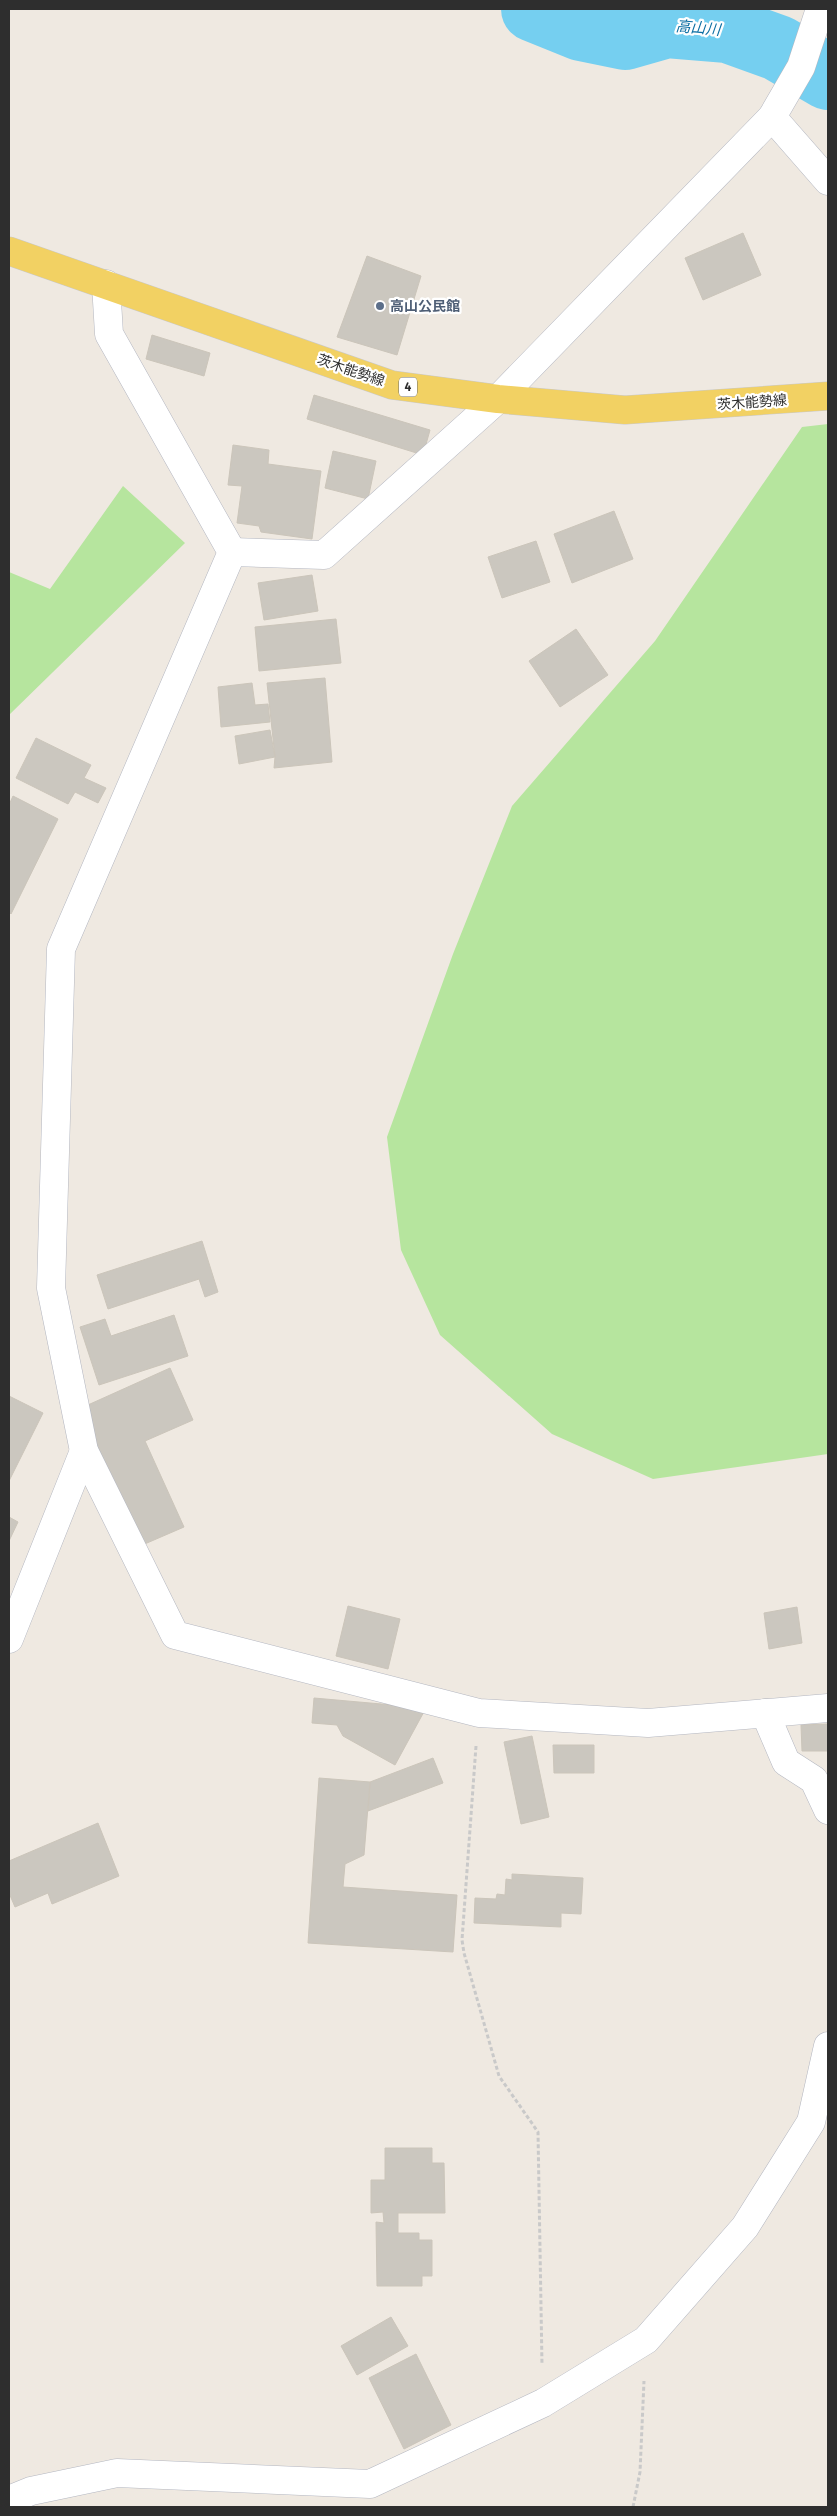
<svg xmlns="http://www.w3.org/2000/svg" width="837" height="2516" viewBox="0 0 837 2516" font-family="'Fira Sans','Noto Sans JP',sans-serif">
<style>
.green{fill:#b6e59e}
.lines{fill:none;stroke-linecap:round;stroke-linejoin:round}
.river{stroke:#75cff0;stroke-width:66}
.building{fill:#cbc7bf;stroke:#cbc5ba}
.minor-casing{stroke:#b4b7c1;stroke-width:29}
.major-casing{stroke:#c9c9c9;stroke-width:29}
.path{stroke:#c9c9c9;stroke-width:3;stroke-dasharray:4 2.5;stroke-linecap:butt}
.minor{stroke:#fff;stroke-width:28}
.major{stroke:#f2d163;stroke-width:28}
.service-dot{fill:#5c6f8a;stroke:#fff;stroke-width:2}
.labels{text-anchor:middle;stroke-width:4.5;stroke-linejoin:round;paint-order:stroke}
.shield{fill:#fff;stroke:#6d6d6d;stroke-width:1}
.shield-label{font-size:12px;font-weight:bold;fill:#2e2e2e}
.service-label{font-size:14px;font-weight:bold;fill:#4e5e75;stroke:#fff;text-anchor:start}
.street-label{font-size:14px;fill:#2e2e2e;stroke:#fff}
.water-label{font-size:15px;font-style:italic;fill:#0d6fa3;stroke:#fff}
</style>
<rect width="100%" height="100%" fill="#efe9e1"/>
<g class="green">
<path d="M828,424v1030l-175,25 -101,-45 -112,-99 -39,-85 -14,-113 66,-183 59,-148 143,-165 147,-214z"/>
<path d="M123,486l62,57 -176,172v-143l41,17z"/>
</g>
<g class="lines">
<path class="river" d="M534,9l47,19 44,9 42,-12 61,5 50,18 50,29"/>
</g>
<g class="building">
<path d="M743,233l18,42 -58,25 -18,-42z"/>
<path d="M367,256l54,20 -24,79 -60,-18z"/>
<path d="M152,335l58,18 -6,23 -58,-17z"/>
<path d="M314,395l116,35 -7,25 -116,-36z"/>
<path d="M233,445l36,5 -1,14 53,7 -9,68 -51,-7 -2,-6 -22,-3 5,-37 -14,-1z"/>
<path d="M333,451l43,10 -8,38 -43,-11z"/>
<path d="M614,511l19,48 -61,24 -18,-49z"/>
<path d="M536,541l14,41 -48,16 -14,-41z"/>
<path d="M312,575l6,36 -54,9 -6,-37z"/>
<path d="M336,619l5,44 -82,8 -4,-44z"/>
<path d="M576,629l32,46 -48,32 -31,-46z"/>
<path d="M325,678l7,84 -58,6 1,-11 -8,-74z"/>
<path d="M252,683l3,22 13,-1 2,18 -49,5 -3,-40z"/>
<path d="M270,730l5,27 -36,7 -4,-28z"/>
<path d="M36,738l55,27 -7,13 22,10 -8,15 -23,-11 -7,12 -52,-26z"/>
<path d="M13,796l45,23 -47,95 -2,-2v-107z"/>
<path d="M202,1241l16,51 -13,5 -6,-18 -91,30 -11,-34z"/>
<path d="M174,1315l14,41 -89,29 -19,-58 25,-8 6,17z"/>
<path d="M170,1368l23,52 -48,21 39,86 -44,19 -61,-137z"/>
<path d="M9,1396l34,17 -34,68z"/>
<path d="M9,1517l9,5 -9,19z"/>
<path d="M348,1606l52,13 -12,50 -52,-13z"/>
<path d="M797,1607l5,36 -33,6 -5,-36z"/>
<path d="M314,1698l112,10 -31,57 -52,-29 -6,-11 -25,-2z"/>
<path d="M828,1724v27h-26l-1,-26z"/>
<path d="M532,1736l17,81 -28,7 -17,-82z"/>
<path d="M553,1745h41v28h-40z"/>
<path d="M433,1758l10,25 -75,28 2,-29z"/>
<path d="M319,1778l51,4 -6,73 -19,9 -2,23 114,8 -4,57 -145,-9z"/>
<path d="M98,1823l21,53 -67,28 -4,-11 -33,14 -6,-14v-32z"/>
<path d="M512,1874l71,4 -2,36 -20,-1v14l-87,-4 1,-25 21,1 1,-5 8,1 1,-16 6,1z"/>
<path d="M385,2148h47v15h12l1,50h-47v20h21v7h13v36h-10v10h-45l-1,-64 8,1 -1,-11 -12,1v-33h14z"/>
<path d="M391,2317l17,29 -51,29 -16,-29z"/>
<path d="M416,2354l35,71 -47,24 -35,-71z"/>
</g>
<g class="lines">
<defs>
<g id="minor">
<path d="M772,117l56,64"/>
<path d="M106,284l3,50 123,218 -171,397 -10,339 33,163 91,184 304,78 169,10 180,-15"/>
<path d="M232,552l92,3 174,-156 274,-282 29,-50 19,-58"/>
<path d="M9,1639l75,-188"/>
<path d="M765,1713l21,49 28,18 14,30"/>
<path d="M9,2500l22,-9 86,-18 253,11 173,-81 103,-63 99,-113 66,-105 17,-76"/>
</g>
<path id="major" d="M9,251l383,134 106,14 127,11 203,-14"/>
</defs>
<use href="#minor" class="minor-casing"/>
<use href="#major" class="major-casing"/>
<g class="path">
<path d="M476,1746l-14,194 2,13 35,123 39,56 4,233"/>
<path d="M633,2507l7,-35 4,-91"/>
</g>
<use href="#minor" class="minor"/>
<use href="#major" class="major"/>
</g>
<circle class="service-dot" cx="380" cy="306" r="5"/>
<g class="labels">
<rect class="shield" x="399" y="377.5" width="18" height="19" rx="4"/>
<g class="shield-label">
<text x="408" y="391">4</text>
</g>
<g class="service-label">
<text x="390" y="311">高山公民館</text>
</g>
<g class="street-label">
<text transform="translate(351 370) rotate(19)" y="5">茨木能勢線</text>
<text transform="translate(752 402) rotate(-4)" y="5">茨木能勢線</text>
</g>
<g class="water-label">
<text transform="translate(698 28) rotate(5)" y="5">高山川</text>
</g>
</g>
<rect width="837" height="2516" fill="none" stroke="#2e2e2e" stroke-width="20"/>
</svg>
